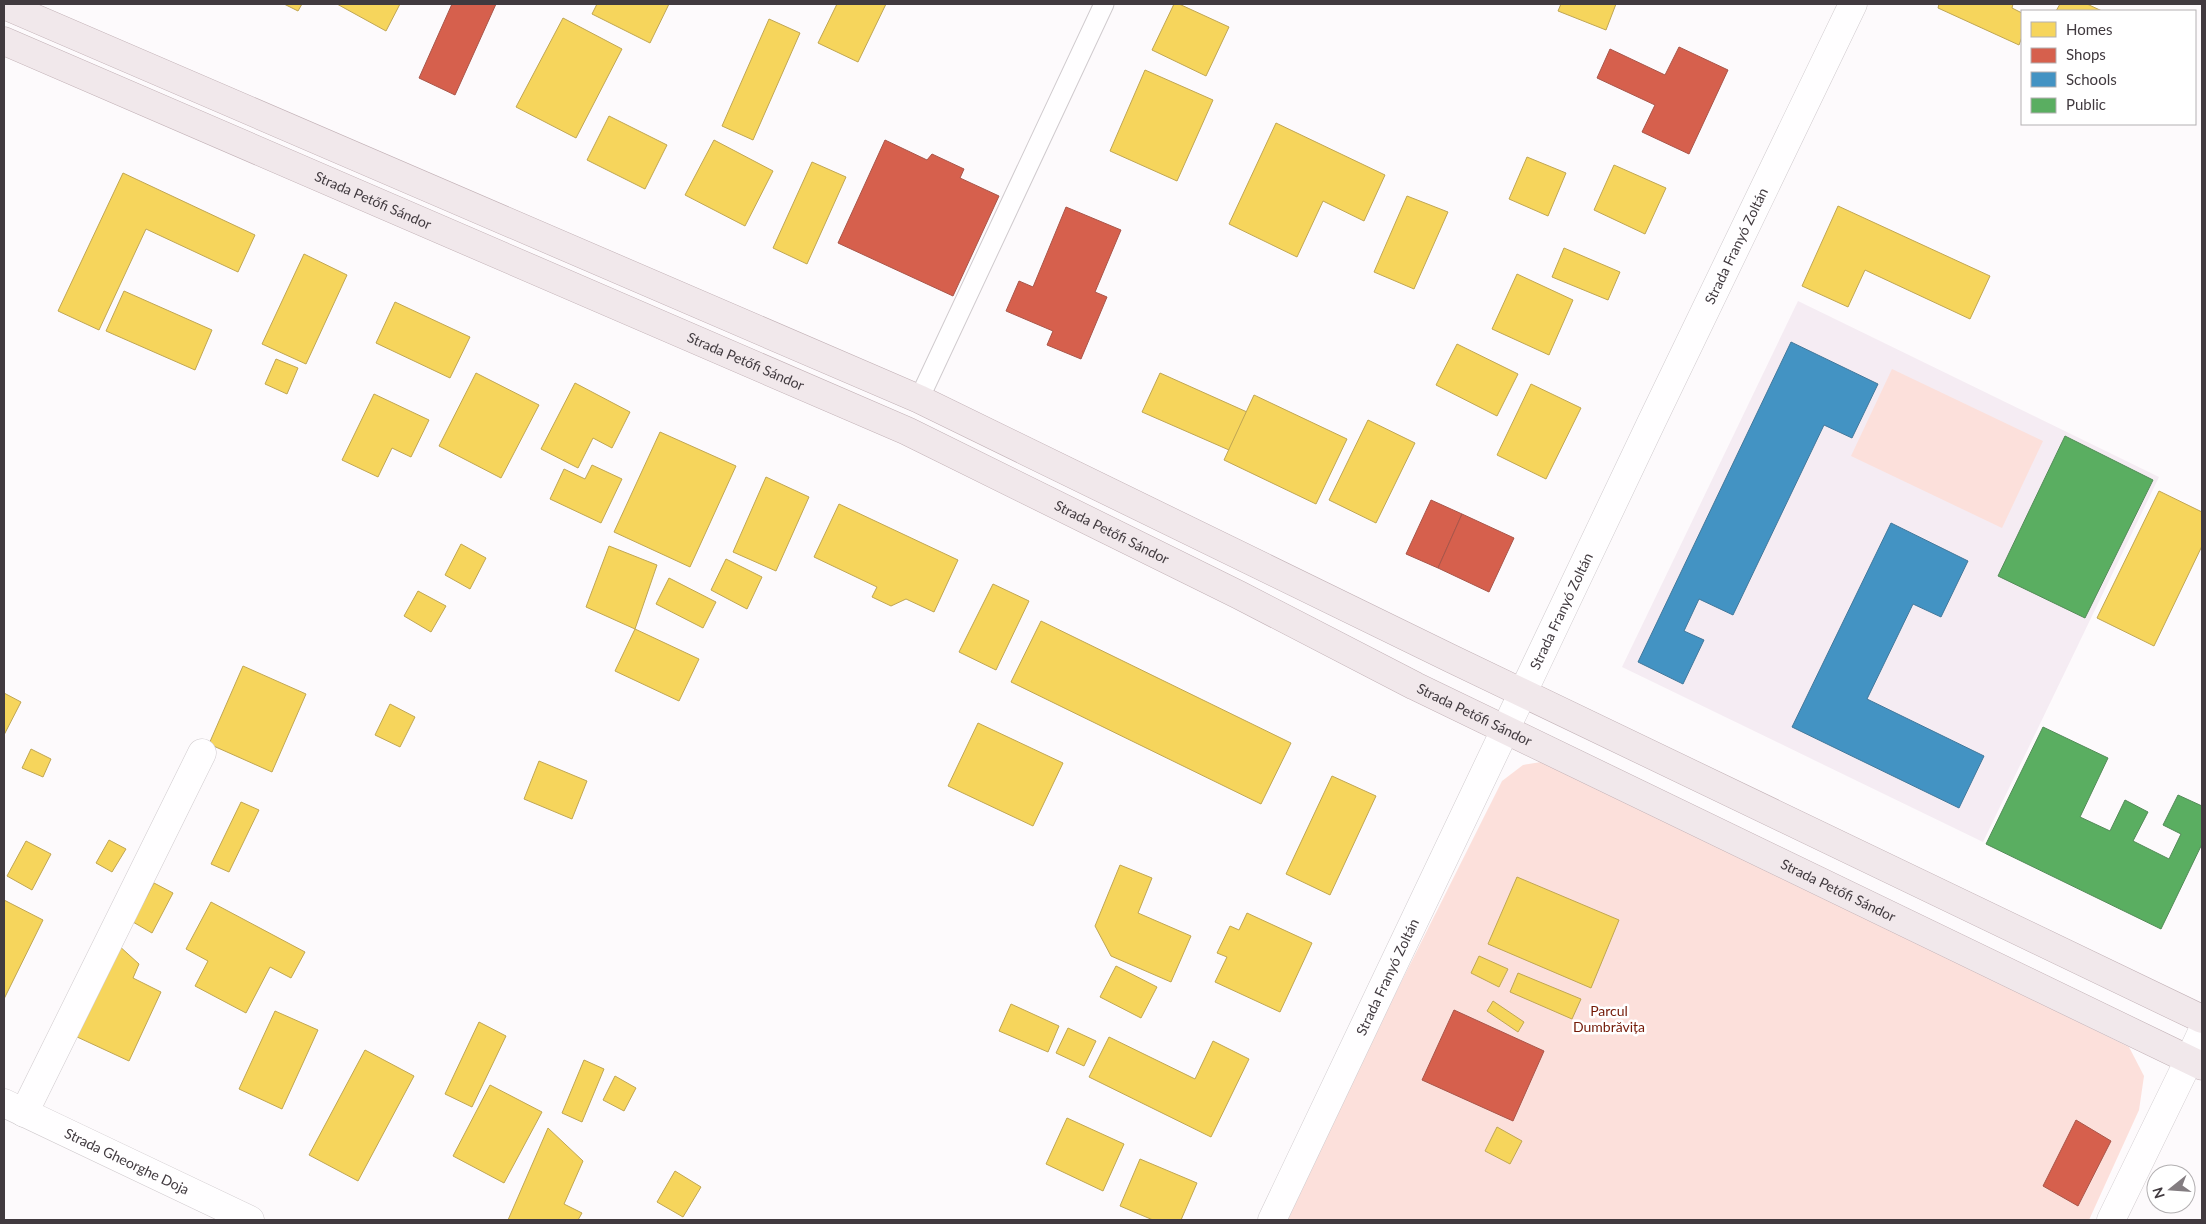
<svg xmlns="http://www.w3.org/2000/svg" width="2206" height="1224" viewBox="0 0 2206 1224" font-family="Lato,sans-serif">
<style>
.built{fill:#f5ecf3}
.green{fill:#fce0db}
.homes{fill:#f6d55c;stroke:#c0a653}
.shops{fill:#d6604d;stroke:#a95549}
.schools{fill:#4393c3;stroke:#42789b}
.public{fill:#5aae61;stroke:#528b57}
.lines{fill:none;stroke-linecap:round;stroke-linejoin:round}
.service-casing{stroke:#d0cbce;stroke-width:21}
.minor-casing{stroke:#d0cbce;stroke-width:29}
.tertiary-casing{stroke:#d0cbce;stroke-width:29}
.primary-casing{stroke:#c2b1b6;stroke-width:29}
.service{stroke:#fffeff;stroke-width:19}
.minor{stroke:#fffeff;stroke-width:28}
.tertiary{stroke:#fffeff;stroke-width:28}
.primary{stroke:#f1e8eb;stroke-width:28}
.labels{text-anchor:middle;stroke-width:5;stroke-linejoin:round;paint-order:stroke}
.street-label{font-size:14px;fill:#413a3f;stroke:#fff}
.park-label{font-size:14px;fill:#741a07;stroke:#fff}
</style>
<rect width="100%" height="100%" fill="#fdfafc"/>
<path class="built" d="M1798,301l361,176 -176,365 -361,-175z"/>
<g class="green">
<path d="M1892,369l151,72 -41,87 -151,-72z"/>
<path d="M1547,761l582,286 15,29 -5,34 -50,110h-807l220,-439 21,-16z"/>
</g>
<g class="homes">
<path d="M284,4h18l-4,7z"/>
<path d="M337,4h63l-14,27z"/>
<path d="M597,4h72l-19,39 -58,-29z"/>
<path d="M837,4h49l-28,58 -40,-19z"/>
<path d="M1174,4h5l50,23 -23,49 -54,-26z"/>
<path d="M1561,4h55l-10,26 -48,-19z"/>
<path d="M1939,4h74l-1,4 10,5v24l-3,8 -81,-37z"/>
<path d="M2060,4h27l15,7h-46z"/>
<path d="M563,18l59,31 -46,89 -60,-31z"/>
<path d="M769,19l31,14 -47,107 -31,-14z"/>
<path d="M1145,70l68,30 -36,81 -67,-30z"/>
<path d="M609,116l58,29 -22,44 -58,-29z"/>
<path d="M1276,123l109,52 -21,46 -41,-20 -26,56 -68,-33z"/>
<path d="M714,140l59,31 -28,55 -60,-31z"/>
<path d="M1527,157l39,16 -18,43 -39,-17z"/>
<path d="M812,162l34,15 -39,87 -34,-16z"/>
<path d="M1614,165l52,23 -21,46 -51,-24z"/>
<path d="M123,173l132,62 -17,37 -92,-43 -47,101 -41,-19z"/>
<path d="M1407,196l41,16 -34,77 -40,-17z"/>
<path d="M1838,206l152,70 -20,43 -105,-49 -17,37 -46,-21z"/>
<path d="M1564,248l56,24 -12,28 -56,-23z"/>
<path d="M304,254l43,21 -41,89 -44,-20z"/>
<path d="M1517,274l56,26 -24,55 -57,-26z"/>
<path d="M124,291l88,39 -17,40 -89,-39z"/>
<path d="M395,302l75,35 -20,41 -74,-35z"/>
<path d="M1457,344l61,30 -21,42 -61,-31z"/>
<path d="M276,359l22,9 -11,26 -22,-10z"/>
<path d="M476,373l63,32 -38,73 -62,-32z"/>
<path d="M1160,373l87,39 -18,38 -87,-38z"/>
<path d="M575,383l55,29 -18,36 -19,-10 -15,30 -37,-19z"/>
<path d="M1531,384l50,24 -35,71 -49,-24z"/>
<path d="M374,394l55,26 -18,37 -19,-9 -14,29 -36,-17z"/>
<path d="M1254,395l93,44 -31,65 -92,-44z"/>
<path d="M1368,420l47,23 -39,80 -47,-23z"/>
<path d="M660,432l76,34 -46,101 -76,-35z"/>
<path d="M592,465l30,14 -21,44 -51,-24 14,-30 21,10z"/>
<path d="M766,477l43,20 -33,74 -43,-19z"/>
<path d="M2159,491l43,21v34l-48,100 -57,-28z"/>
<path d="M839,504l119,56 -24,52 -28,-13 -15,7 -19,-9 5,-10 -63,-30z"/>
<path d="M461,544l25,14 -16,31 -25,-14z"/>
<path d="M609,546l48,19 -22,64 -49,-22z"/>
<path d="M726,559l36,18 -15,32 -36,-19z"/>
<path d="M669,578l47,24 -13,26 -47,-24z"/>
<path d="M993,584l36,17 -33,69 -37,-18z"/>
<path d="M418,591l28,15 -15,26 -27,-16z"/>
<path d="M1041,621l250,122 -30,61 -250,-122z"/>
<path d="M635,629l64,30 -20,42 -64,-30z"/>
<path d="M243,666l63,28 -34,78 -63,-28z"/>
<path d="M4,693l17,9 -17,33z"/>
<path d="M390,704l25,13 -15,30 -25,-12z"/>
<path d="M978,723l85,40 -30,63 -85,-40z"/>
<path d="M31,749l20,10 -8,18 -21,-9z"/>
<path d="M539,761l48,20 -15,38 -48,-20z"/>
<path d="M1332,776l44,20 -46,99 -44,-21z"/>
<path d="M241,802l18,8 -30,62 -18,-8z"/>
<path d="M109,840l17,9 -14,23 -16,-9z"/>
<path d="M26,841l25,13 -19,36 -25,-14z"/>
<path d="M1120,865l32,13 -14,35 53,23 -20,46 -60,-26 -16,-30z"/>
<path d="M1517,877l102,43 -28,68 -103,-44z"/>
<path d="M154,883l19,10 -21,40 -19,-11z"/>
<path d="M4,900l39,20 -39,79z"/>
<path d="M211,902l94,50 -14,26 -21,-11 -24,46 -51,-27 13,-25 -22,-12z"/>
<path d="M1247,913l65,30 -32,69 -65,-30 12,-25 -10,-4 13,-27 9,4z"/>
<path d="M117,944l22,20 -6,14 28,14 -32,69 -54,-25z"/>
<path d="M1479,956l29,13 -9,18 -28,-14z"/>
<path d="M1116,966l41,21 -16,31 -41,-21z"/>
<path d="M1518,973l63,26 -9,20 -62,-27z"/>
<path d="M1493,1001l31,21 -6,10 -31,-21z"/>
<path d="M1011,1004l48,22 -11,26 -49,-21z"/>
<path d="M275,1011l43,19 -36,79 -43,-20z"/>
<path d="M479,1022l27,14 -34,71 -27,-13z"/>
<path d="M1068,1028l28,13 -12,25 -28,-13z"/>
<path d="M1109,1037l86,42 18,-38 36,18 -38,78 -122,-60z"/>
<path d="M365,1050l49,26 -56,105 -49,-26z"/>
<path d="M584,1060l20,9 -22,53 -20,-9z"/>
<path d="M615,1076l21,12 -12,23 -21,-11z"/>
<path d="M490,1085l52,27 -38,71 -51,-27z"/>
<path d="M1067,1118l57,26 -21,47 -57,-27z"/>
<path d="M1497,1127l25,14 -12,23 -25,-13z"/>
<path d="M548,1128l35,33 -19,43 18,9 -4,7h-70z"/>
<path d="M1140,1159l57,24 -16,37h-28l-33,-14z"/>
<path d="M675,1171l26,16 -18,30 -26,-15z"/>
</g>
<g class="shops">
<path d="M452,4h44l-41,91 -36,-17z"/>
<path d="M1679,47l49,23 -39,84 -47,-22 13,-27 -58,-27 13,-29 55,26z"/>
<path d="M885,140l42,20 5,-6 32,15 -4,9 39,18 -46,100 -115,-53z"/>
<path d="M1066,207l55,23 -26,62 12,5 -26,62 -34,-14 6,-14 -47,-20 13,-30 14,6z"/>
<path d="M1431,500l31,14 -24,54 -32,-14z"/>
<path d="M1462,514l52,24 -25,54 -51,-24z"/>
<path d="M1454,1010l90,41 -31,70 -91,-41z"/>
<path d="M2076,1120l35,21 -33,65 -35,-20z"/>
</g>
<g class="schools">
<path d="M1791,342l87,42 -26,54 -28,-13 -91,190 -34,-16 -15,32 20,9 -21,44 -45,-22z"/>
<path d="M1891,523l77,38 -27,56 -28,-13 -46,95 117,57 -25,52 -167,-81z"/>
</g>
<g class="public">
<path d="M2065,436l88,44 -68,138 -87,-42z"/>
<path d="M2043,727l65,31 -28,59 30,14 15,-31 23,12 -15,29 36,18 12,-25 -18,-9 15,-30 24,11v38l-41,85 -175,-85z"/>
</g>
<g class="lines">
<defs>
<path id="service" d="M919,399l185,-395"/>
<g id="minor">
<path id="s1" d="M4,1103l246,117"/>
<path d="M24,1113l178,-360"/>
<path id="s2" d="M1272,1220l379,-797 202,-419"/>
<path d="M2111,1220l78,-160"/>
</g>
<path id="tertiary" d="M2189,1060l13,-28"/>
<g id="primary">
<path d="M4,5l915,394 533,260 750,360"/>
<path id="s3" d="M4,41l903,390 332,164 176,91 787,380"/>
</g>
</defs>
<use href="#service" class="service-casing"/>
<use href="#minor" class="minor-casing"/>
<use href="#tertiary" class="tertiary-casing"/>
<use href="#primary" class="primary-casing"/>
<use href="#service" class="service"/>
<use href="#minor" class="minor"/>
<use href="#tertiary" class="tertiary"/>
<use href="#primary" class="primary"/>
</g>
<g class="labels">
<g class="street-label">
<text dy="5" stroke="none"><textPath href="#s3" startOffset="402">Strada Petőfi Sándor</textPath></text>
<text dy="5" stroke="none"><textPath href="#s2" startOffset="1079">Strada Franyó Zoltán</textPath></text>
<text dy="5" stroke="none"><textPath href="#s3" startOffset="808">Strada Petőfi Sándor</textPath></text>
<text dy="5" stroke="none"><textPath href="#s3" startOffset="1212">Strada Petőfi Sándor</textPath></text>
<text dy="5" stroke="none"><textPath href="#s2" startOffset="674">Strada Franyó Zoltán</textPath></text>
<text dy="5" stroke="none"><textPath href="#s3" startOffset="1618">Strada Petőfi Sándor</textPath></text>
<text dy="5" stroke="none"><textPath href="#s3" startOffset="2022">Strada Petőfi Sándor</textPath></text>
<text dy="5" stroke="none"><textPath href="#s2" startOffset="269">Strada Franyó Zoltán</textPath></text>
<text dy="5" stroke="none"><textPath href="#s1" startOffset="136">Strada Gheorghe Doja</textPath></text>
</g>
<g class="park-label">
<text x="1609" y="1016">Parcul<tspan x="1609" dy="16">Dumbrăvița</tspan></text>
</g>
</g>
<rect width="2206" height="1224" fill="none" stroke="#413a3f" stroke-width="10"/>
<rect x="2021" y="10" width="175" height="115" fill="#ffffff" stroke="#b3b0b2"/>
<rect x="2031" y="22" width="25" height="15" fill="#f6d55c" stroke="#b3b0b2"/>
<text x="2066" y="35" font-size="15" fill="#413a3f">Homes</text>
<rect x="2031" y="48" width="25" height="15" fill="#d6604d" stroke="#b3b0b2"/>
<text x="2066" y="60" font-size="15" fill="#413a3f">Shops</text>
<rect x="2031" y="72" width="25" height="15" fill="#4393c3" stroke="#b3b0b2"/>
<text x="2066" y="85" font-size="15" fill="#413a3f">Schools</text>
<rect x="2031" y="98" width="25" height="15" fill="#5aae61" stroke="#b3b0b2"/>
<text x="2066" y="110" font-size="15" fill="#413a3f">Public</text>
<g transform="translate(2171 1189) rotate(253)"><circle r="24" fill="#ffffff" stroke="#b3b0b2"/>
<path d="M0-4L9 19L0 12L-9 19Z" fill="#837d81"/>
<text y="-8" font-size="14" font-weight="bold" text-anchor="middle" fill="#413a3f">N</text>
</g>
</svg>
